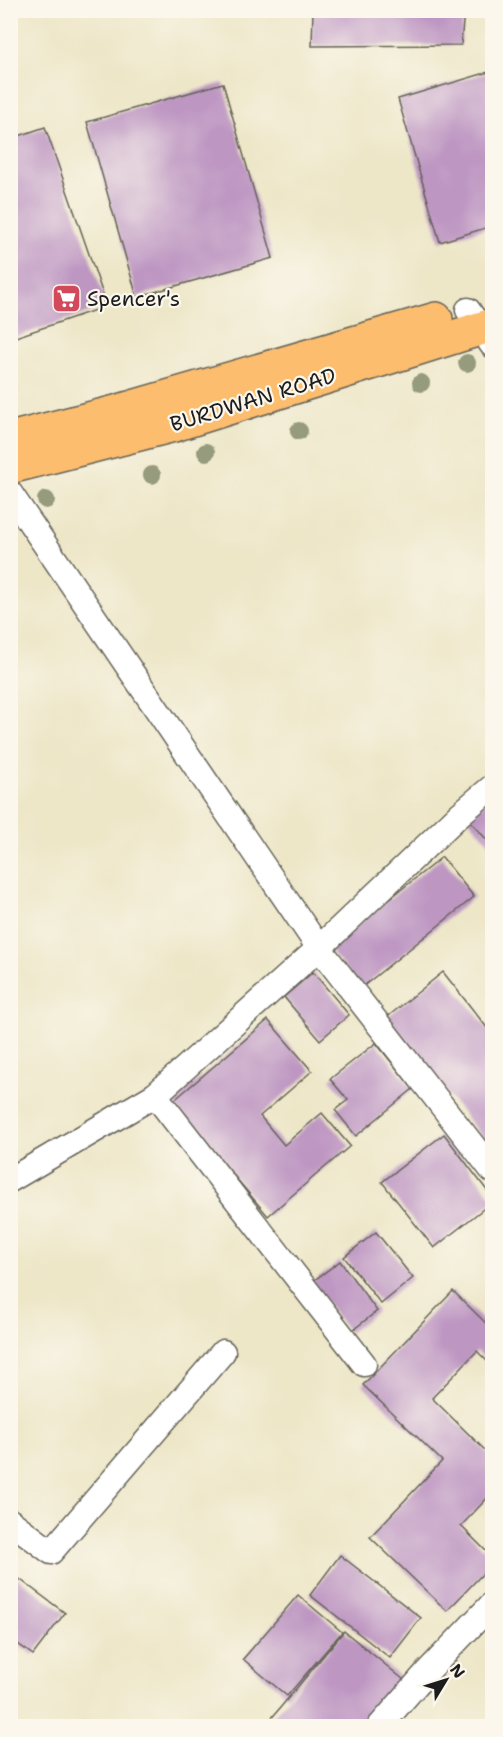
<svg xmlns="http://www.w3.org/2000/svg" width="503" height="1737" viewBox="0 0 503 1737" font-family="'Shantell Sans',sans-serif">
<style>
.building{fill:#bd96c2}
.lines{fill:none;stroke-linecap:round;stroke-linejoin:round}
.street-casing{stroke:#656358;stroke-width:27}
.primary-casing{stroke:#656358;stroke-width:36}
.street{stroke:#fff;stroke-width:24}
.primary{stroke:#fcbd6e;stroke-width:33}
.tree{fill:#969b7d}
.labels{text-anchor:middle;stroke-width:4.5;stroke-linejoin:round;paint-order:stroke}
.poi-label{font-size:21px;fill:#1c1c1c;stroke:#fbf7ec;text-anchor:start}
.street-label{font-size:21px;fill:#1c1c1c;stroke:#fbf7ec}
</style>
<rect width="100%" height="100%" fill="#fbf7ec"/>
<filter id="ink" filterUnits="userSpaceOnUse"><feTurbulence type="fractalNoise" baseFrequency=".0167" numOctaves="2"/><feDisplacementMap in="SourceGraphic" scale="12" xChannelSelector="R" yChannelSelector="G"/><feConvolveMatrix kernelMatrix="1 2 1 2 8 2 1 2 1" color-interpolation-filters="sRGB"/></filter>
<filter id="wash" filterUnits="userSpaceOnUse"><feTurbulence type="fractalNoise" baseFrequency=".008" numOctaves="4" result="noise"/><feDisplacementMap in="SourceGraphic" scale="24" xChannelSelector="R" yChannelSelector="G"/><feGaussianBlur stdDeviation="1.35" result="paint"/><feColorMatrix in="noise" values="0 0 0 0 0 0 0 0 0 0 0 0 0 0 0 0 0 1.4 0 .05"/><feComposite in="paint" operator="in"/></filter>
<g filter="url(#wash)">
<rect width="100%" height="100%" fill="#ede6c7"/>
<g id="blocks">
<g class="building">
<path d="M313,10h151l-3,35 -149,1z"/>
<path d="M492,71v155l-52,16 -42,-143z"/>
<path d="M223,83l50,175 -136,39 -50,-175z"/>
<path d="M45,127l62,179 -97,33v-200z"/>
<path d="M492,795v51l-25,-29z"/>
<path d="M442,857l32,40 -113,91 -33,-40z"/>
<path d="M313,972l36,43 -29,25 -36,-43z"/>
<path d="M443,972l49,62v100l-7,7 -99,-123z"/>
<path d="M268,1020l44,51 -52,45 24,29 38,-32 28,33 -82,70 -96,-114z"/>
<path d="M376,1043l37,46 -57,47 -21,-26 13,-10 -18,-21z"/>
<path d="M444,1134l48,63v5l-58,46 -52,-66z"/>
<path d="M376,1232l37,46 -32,26 -37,-47z"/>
<path d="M340,1261l37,50 -28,22 -37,-51z"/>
<path d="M453,1291l39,38v37l-15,-15 -45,47 60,59v36l-31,33 31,31v7l-45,47 -77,-74 72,-76 -79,-76z"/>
<path d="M340,1555l81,63 -31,40 -80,-63z"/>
<path d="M10,1572l55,41 -32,42 -23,-17z"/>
<path d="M298,1595l44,37 -55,64 -44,-37z"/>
<path d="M344,1631l65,53 -35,42h-109z"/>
</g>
</g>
</g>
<g filter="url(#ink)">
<use href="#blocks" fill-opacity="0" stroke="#656358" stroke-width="1.5"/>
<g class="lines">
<defs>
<g id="street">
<path d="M468,310l24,35"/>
<path d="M10,493l309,455 173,222"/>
<path d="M155,1095l209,269"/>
<path d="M10,1180l145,-85 164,-147 141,-134 32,-27"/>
<path d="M10,1521l41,31 172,-200"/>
<path d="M380,1726l48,-55 64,-67"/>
</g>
<g id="primary">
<path d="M10,439l102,-26 324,-94"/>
<path d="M10,467l164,-42 318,-100"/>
</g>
</defs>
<use href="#street" class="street-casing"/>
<use href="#primary" class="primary-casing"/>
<use href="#street" class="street"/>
<use href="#primary" class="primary"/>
</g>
<g class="tree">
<circle cx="467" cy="363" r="9"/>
<circle cx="421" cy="383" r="9"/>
<circle cx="299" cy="431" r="9"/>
<circle cx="206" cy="452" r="9"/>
<circle cx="152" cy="475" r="9"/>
<circle cx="46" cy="500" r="9"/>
</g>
</g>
<defs>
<symbol id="supermarket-square" viewBox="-11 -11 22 22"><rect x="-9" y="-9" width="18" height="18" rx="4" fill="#d1495b" stroke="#fbf7ec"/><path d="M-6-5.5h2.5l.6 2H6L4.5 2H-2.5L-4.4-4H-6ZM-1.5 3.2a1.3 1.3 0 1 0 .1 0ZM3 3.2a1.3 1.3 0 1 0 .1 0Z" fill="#fff"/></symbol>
</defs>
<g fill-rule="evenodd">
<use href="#supermarket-square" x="50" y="282" width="33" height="33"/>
</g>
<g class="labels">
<g class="poi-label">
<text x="87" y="306">Spencer's</text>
</g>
<g class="street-label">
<text transform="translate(253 400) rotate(-17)" y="7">BURDWAN ROAD</text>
</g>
</g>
<rect width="503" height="1737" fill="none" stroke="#fbf7ec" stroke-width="36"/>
<g transform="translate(446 1680) rotate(52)" stroke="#fbf7ec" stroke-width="4.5" paint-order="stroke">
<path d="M0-4.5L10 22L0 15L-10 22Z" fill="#1c1c1c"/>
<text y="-9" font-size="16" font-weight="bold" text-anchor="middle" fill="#1c1c1c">N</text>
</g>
</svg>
